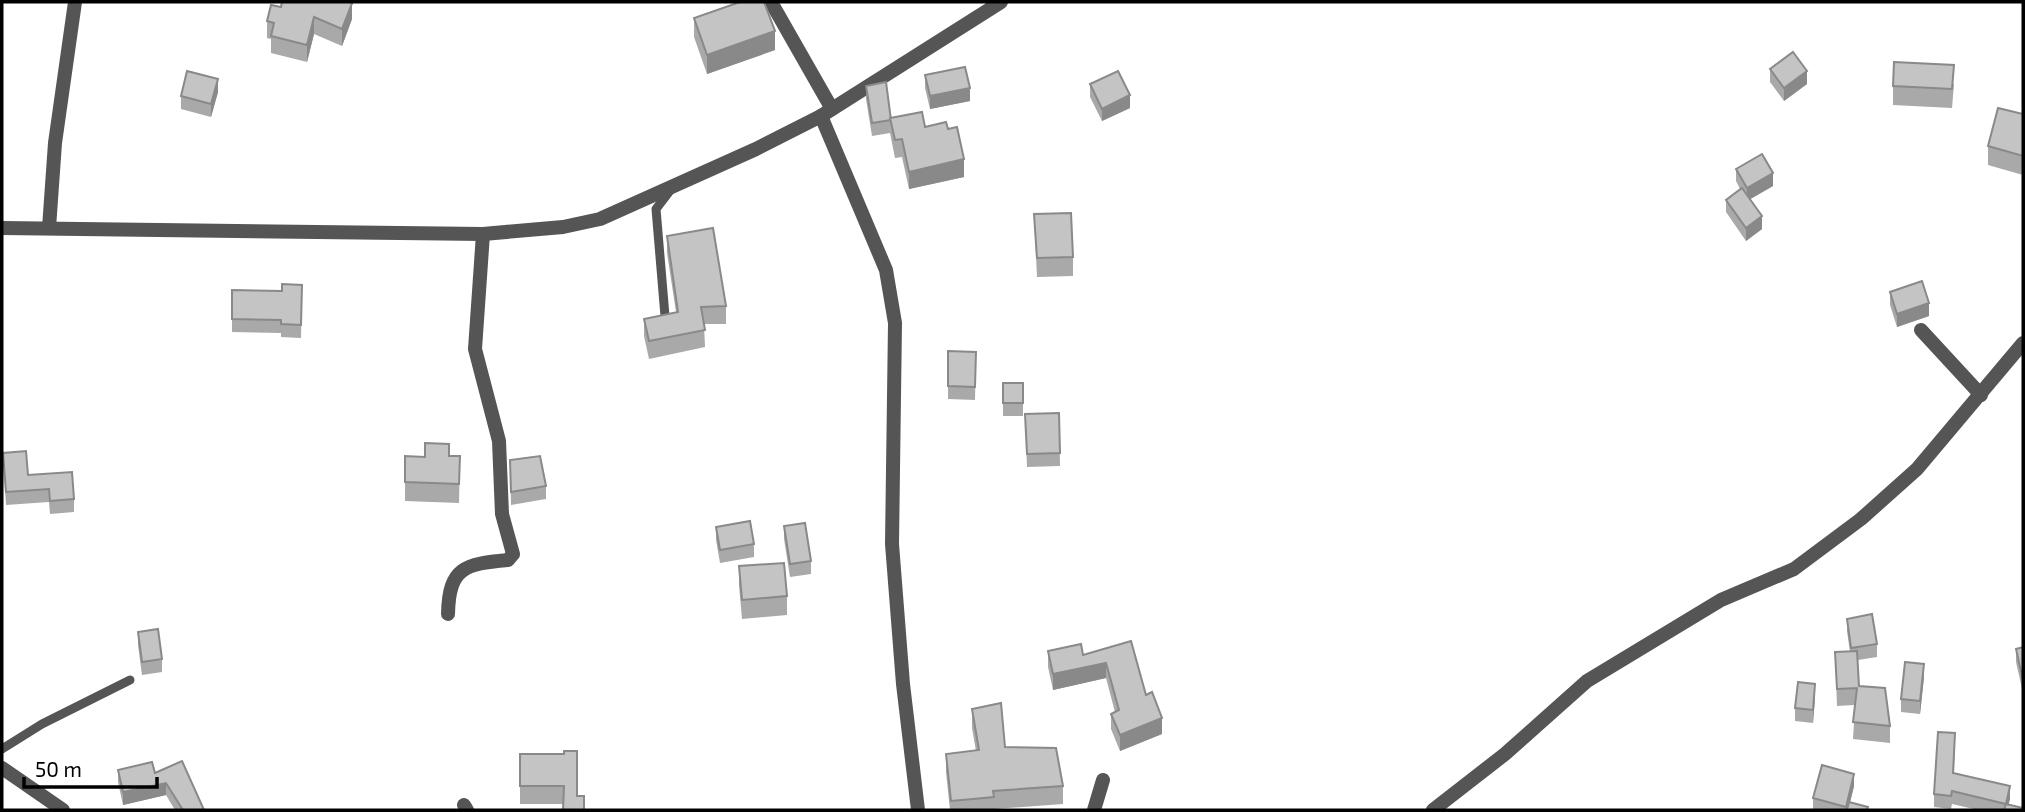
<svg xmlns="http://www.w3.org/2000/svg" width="2025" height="812" viewBox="0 0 2025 812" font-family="'Exo 2',sans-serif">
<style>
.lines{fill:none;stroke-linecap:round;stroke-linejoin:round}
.service{stroke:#555;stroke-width:9}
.minor{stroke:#555;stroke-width:14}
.tertiary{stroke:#555;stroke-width:14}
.wall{fill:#a9a9a9}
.shaded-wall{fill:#898989}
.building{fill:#c4c4c4;stroke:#898989;stroke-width:2}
</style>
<rect width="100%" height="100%" fill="#fff"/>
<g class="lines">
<g class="service">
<path d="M665,316l-9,-107 16,-21"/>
<path d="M2,749l40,-25 88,-44"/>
</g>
<g class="minor">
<path d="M771,2l61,107"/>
<path d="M821,116l65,154 9,53 -3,221 11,140 15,126"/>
<path d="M49,228l6,-85 20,-141"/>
<path d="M1921,330l60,65"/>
<path d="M448,614c1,-47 17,-50 60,-54l5,-6 -11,-40 -3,-73 -24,-92 8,-115"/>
<path d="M2,768l61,42"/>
<path d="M464,805l3,5"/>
<path d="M1094,810l9,-30"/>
<path d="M1433,810l72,-56 82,-73 134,-81 73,-31 67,-50 56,-50 106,-126"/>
</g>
<path class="tertiary" d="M2,228l481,6 80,-7 37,-8 156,-70 65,-33 180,-114"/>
</g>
<g class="wall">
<path d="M282,2h72l-2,3v14l-10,27 -28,-12 -7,28 -36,-9v-14l-4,-1v-17l14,-14z"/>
<path d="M694,18l81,32 -68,24 -13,-37z"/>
<path d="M1770,69l37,15 -23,17 -14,-19z"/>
<path d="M925,75l45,26 -40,8 -5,-21z"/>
<path d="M1090,84l40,24 -28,13 -12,-24z"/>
<path d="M1954,84l-2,24 -59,-3v-19z"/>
<path d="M866,86l25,32 34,9 23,2 16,48 -55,12 -7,-32 -7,1 -5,-25 -18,3 -6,-37z"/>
<path d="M218,92l-7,25 -30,-8v-13z"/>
<path d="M2023,114v61l-35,-10v-19z"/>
<path d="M1736,169l37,17 -23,13 12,30 -16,12 -20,-29v-12l14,-11 -4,-8z"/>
<path d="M1034,214l39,43v19l-36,1z"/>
<path d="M667,236l59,70v18h-22l1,23 -56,12 -5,-23v-17l32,-7 -9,-59z"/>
<path d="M302,285l-1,53 -20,-1v-4l-49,-1v-42l50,1z"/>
<path d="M1890,292l39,24 -32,11 -7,-22z"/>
<path d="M948,351l28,1 -1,48 -27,-1z"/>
<rect x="1003" y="383" width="20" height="33"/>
<path d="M1059,413l1,53 -33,1 -2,-53z"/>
<path d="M3,453l25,22 46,24v13l-24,2 -1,-12 -43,3z"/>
<path d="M405,456l20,1 35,-1 -1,47 -54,-2z"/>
<path d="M510,460l36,26v13l-35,6z"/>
<path d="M784,526l27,35v13l-21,3 -6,-38z"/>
<path d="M716,527l38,17v13l-34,6 -4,-23z"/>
<path d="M739,566l48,30v19l-45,4 -3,-34z"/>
<path d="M1847,619l30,25v13l-19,3 1,26 31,40v17l-37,-4 2,-34 -18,1 -2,-54h15l-3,-21z"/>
<path d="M138,632l24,27v13l-20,3 -4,-30z"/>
<path d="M1131,641l15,54 16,39 -42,17 -9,-22v-15l4,-2 -9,-34 -53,12 -5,-23v-16l35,4z"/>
<path d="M2023,647v46l-7,-31v-13z"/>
<path d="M1924,677l-4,37 -19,-2v-13z"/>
<path d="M1815,697l-2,26 -18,-2v-13z"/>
<path d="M972,709l33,38 58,39v18l-69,5v1h-44l-4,-38v-18l30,-3 -4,-23z"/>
<path d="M1955,746l-1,27 56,26 -2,5 15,6h-45l-26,-6 -1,5 -17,-2v-13z"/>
<path d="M520,754l57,42 -14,8h-43z"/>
<path d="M118,770l37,3 49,37h-29l-9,-15 -43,10 -5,-23z"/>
<path d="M1854,786l-4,17 18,7h-55v-12z"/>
</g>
<g class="shaded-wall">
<path d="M348,2h6l-2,3v14l-10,27v-17z"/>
<path d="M314,17v17l-7,28v-17z"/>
<path d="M775,31v19l-68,24v-19z"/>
<path d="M1807,71v13l-23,17v-13z"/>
<path d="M218,79v13l-7,25v-13z"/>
<path d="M970,88v13l-40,8v-13z"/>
<path d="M1130,95v13l-28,13v-12z"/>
<path d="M964,159v18l-55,12v-17z"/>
<path d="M1773,173v13l-26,15v-13z"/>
<path d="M1762,216v13l-16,12v-13z"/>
<path d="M1929,303v13l-32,11v-13z"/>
<path d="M1106,663v15l-53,12v-16z"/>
<path d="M1924,664v13l-4,37v-13z"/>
<path d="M1815,684v13l-2,26v-13z"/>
<path d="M1162,718v16l-42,17v-16z"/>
<path d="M1854,774v12l-6,24h-2z"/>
<path d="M166,783v12l-43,10v-13z"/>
<path d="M2010,786v13l-3,11 -1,-6z"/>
</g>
<g class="building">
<path d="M282,2h68l2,1 -10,26 -28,-12 -7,28 -36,-9 3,-13 -7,-2 4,-16 10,2z"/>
<path d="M740,2h24l11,29 -68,24 -13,-37z"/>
<path d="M1793,52l14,19 -23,17 -14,-19z"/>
<path d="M1894,62l60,3 -2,24 -59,-3z"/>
<path d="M965,67l5,21 -40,8 -5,-21z"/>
<path d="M187,71l31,8 -7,25 -30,-8z"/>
<path d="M1118,71l12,24 -28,14 -12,-25z"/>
<path d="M886,82l5,38 -19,3 -6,-37z"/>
<path d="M1998,108l25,6v42l-35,-10z"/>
<path d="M922,112l3,15 21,-5 2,7 9,-2 7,32 -55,13 -7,-33 -7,1 -5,-22z"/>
<path d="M1762,154l11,19 -26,15 -11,-19z"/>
<path d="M1742,188l20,28 -16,12 -20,-28z"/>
<path d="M1071,213l2,44 -36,1 -3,-44z"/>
<path d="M713,228l13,78 -25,1 4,23 -56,11 -5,-22 34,-7 -11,-76z"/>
<path d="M1922,281l7,22 -32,11 -7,-22z"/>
<path d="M282,284l20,1 -1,40 -20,-1v-4l-49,-1v-29l50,1z"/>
<path d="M948,351l28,1 -1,35 -27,-1z"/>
<rect x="1003" y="383" width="20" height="20"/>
<path d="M1059,413l1,40 -33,1 -2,-40z"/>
<path d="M425,443l24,1v12h11l-1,28 -54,-2v-26l20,1z"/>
<path d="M26,451l2,24 44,-3 2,27 -24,2 -1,-12 -43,3 -3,-39z"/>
<path d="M540,456l6,30 -35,6 -1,-32z"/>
<path d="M750,521l4,23 -34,6 -4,-23z"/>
<path d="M805,523l6,38 -21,3 -6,-38z"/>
<path d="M784,563l3,33 -45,4 -3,-34z"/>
<path d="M1872,614l5,30 -26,4 -4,-29z"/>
<path d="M158,629l4,30 -20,3 -4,-30z"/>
<path d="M1131,641l15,54 6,-3 10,26 -42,17 -9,-21 8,-4 -13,-47 -53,11 -5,-23 33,-7 2,11z"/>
<path d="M2023,647v33l-7,-31z"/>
<path d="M1857,651l2,35 26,2 5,38 -37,-4 4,-34 -20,1 -2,-37z"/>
<path d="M1905,662l19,2 -4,37 -19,-2z"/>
<path d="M1798,682l17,2 -2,26 -18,-2z"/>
<path d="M1001,703l4,44 51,1 7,38 -70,5 1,6 -43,4 -5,-47 33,-4 -7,-41z"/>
<path d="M1938,732l17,1 -2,40 57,13 -4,18 -54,-13 -1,5 -17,-2z"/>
<path d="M564,751h13v45h7v14h-21l1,-24h-44v-32h44z"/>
<path d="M182,761l22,49h-21l-17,-27 -43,9 -5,-22 34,-8 3,11z"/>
<path d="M1822,765l32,9 -8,33 -33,-9z"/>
<path d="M1849,802l19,5 -1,3h-20z"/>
<path d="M2006,804l17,4v2h-19z"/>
</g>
<rect width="2025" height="812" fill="none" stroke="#000000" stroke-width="7"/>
<path d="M24 777v10h133v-10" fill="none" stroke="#000000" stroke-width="3.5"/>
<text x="35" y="777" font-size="21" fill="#000000" stroke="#ffffff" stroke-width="5" paint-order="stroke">50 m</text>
</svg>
